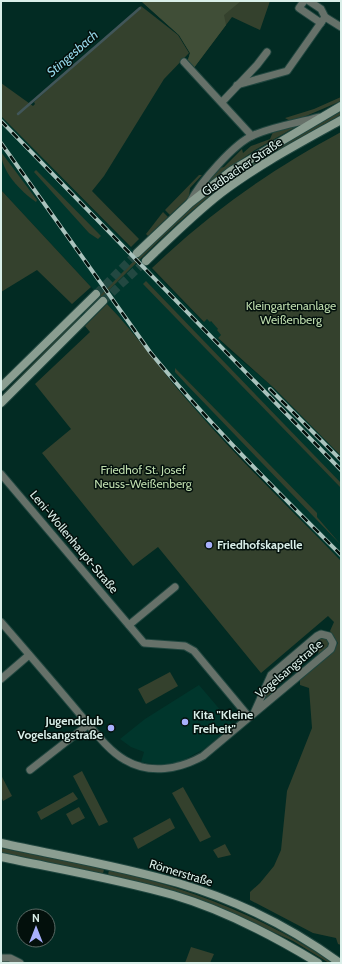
<svg xmlns="http://www.w3.org/2000/svg" width="342" height="964" viewBox="0 0 342 964" font-family="Cabin,sans-serif">
<style>
.built{fill:#00362c}
.green{fill:#34412d}
.forest{fill:#404e37}
.lines{fill:none;stroke-linecap:round;stroke-linejoin:round}
.stream{stroke:#415659;stroke-width:2.5}
.secondary-tunnel{stroke:#224841;stroke-width:8;stroke-dasharray:8 4;stroke-linecap:butt}
.street-casing{stroke:#20463f;stroke-width:9}
.secondary-casing{stroke:#20463f;stroke-width:10}
.street{stroke:#667169;stroke-width:7}
.secondary{stroke:#8b9e91;stroke-width:8}
.rail-casing{stroke:#aac3bd;stroke-width:4}
.rail{stroke:#03100c;stroke-width:2.5;stroke-dasharray:8;stroke-linecap:butt}
.poi-dot{fill:#a8b0fc;stroke:#03100c;stroke-width:1.5}
.labels{text-anchor:middle;stroke-width:3;stroke-linejoin:round;paint-order:stroke}
.street-label{font-size:12px;fill:#daefe9;stroke:#03100c}
.park-label{font-size:12px;fill:#bedcad;stroke:#03100c}
.poi-label{font-size:12px;font-weight:bold;fill:#daefe9;stroke:#03100c;text-anchor:start}
.water-label{font-size:13px;font-style:italic;fill:#94d6e8;stroke:#03100c}
</style>
<rect width="100%" height="100%" fill="#022b23"/>
<g class="built">
<path d="M1,116l202,206 4,-3 8,5 6,11 -3,3 10,11 46,39 67,68v105l-145,-150 -77,-94 -118,-127z"/>
<path d="M199,685l34,40 -29,24 -24,13 -20,3 -19,-3 3,-10 -13,-5 -11,-8 25,-20z"/>
</g>
<g class="green">
<path d="M141,1h129l-10,29 -28,-13 -39,52 -6,-6 3,-10 -11,-18z"/>
<path d="M141,6l37,29 11,18 -25,26 -60,97 -12,15 47,48 -8,8 -130,-131v-33l32,23 2,-2 -1,-2z"/>
<path d="M341,97v4l-49,21 -7,-4 29,-9z"/>
<path d="M341,111v4c-41,23 -84,45 -122,74 -48,36 -90,82 -133,124l-2,-2c43,-42 84,-88 133,-124 39,-29 82,-52 124,-76z"/>
<path d="M299,125l-44,25 -49,34 14,-16 4,-1 18,-18 1,4 8,-7 19,-7 3,-7z"/>
<path d="M341,132v324l-67,-68 -56,-50 3,-3 -4,-5 1,-1 -7,-8 -1,1 -3,-3 -3,3 -52,-54c60,-57 117,-97 189,-136z"/>
<path d="M1,152l36,48 -1,2c-16,-11 -35,-31 -35,-50z"/>
<path d="M36,170l65,66 -3,3 -9,-6 -55,-61z"/>
<path d="M199,175h3l-12,13 -1,9 -19,18 -5,-5z"/>
<path d="M1,190l90,97 -19,17 -35,-34 -36,22z"/>
<path d="M163,212l5,5 -20,19 -2,-2z"/>
<path d="M146,281l195,202v5l-198,-204z"/>
<path d="M107,304c32,33 57,71 88,105 46,53 97,101 146,152v384l-3,-1 -2,-6 -23,-5 -63,-33v-8l10,-9 14,-17 7,-16 6,-59 25,-63 -3,-40 -9,-3v-6l34,-29 4,-7 -8,-12 4,-9 -6,-6 -67,57 -103,-126 -25,19 -91,-113 29,-24 -36,-45 55,-52 -5,-6z"/>
<path d="M80,315l2,2 -81,82v-3z"/>
<path d="M175,368l142,145v4l24,28 -155,-161 -11,-12z"/>
<path d="M323,637l3,1 4,6 -1,3 -11,11 1,-19z"/>
<path d="M170,672l8,14 -32,18 -8,-15z"/>
<path d="M277,674l-2,20 -11,7 8,-21z"/>
<path d="M82,771l26,51 -9,4 -26,-50z"/>
<path d="M1,775l11,21 -9,5 -2,-5z"/>
<path d="M183,787l28,50 -11,5 -28,-49z"/>
<path d="M73,792l5,7 -37,21 -4,-8z"/>
<path d="M79,807l6,11 -13,7 -6,-11z"/>
<path d="M170,818l5,10 -37,21 -5,-11z"/>
<path d="M225,844l6,11 -13,3 -5,-8z"/>
<path d="M1,848l103,21 -1,5 -102,-21z"/>
<path d="M109,870c87,20 149,45 225,93h-5l-36,-22 -85,-38 -56,-18 -44,-10z"/>
<path d="M191,947l23,7 -4,9h-25z"/>
</g>
<path class="forest" d="M141,1h100l-17,14 2,10 -33,44 -6,-6 3,-10 -11,-18z"/>
<g class="lines">
<path class="stream" d="M18,114l122,-106"/>
<g class="secondary-tunnel">
<path d="M96,294l41,-41"/>
<path d="M103,301l43,-40"/>
</g>
<defs>
<g id="street">
<path d="M304,1l-5,7 22,15"/>
<path d="M309,1l12,8 4,8 16,10"/>
<path d="M184,62l68,74"/>
<path d="M237,85l50,-14 38,-54"/>
<path d="M222,102l35,-37 10,-13"/>
<path d="M190,202c10,-19 44,-59 64,-67 20,-9 44,-12 65,-18"/>
<path d="M1,474l143,169 41,3 9,5 55,66"/>
<path d="M1,622c26,30 52,60 77,90 14,16 29,38 47,48 25,15 55,9 78,-4l128,-107 2,-6 -4,-7 -8,-2 -4,2 -46,39 -17,38"/>
<path d="M129,625l46,-38"/>
<path d="M1,679l28,-24"/>
<path d="M30,770l59,-46"/>
<path d="M1,958h9l10,5"/>
</g>
<g id="secondary">
<path d="M137,253l53,-50 41,-32 110,-65"/>
<path d="M146,261c24,-23 48,-47 75,-68 37,-28 79,-50 120,-73"/>
<path d="M1,387l95,-93"/>
<path d="M1,403l102,-102"/>
<path d="M1,843c59,13 119,23 177,40 58,17 114,45 162,80"/>
<path d="M1,857c57,12 116,22 172,38 51,15 99,40 145,68"/>
</g>
</defs>
<use href="#street" class="street-casing"/>
<use href="#secondary" class="secondary-casing"/>
<use href="#street" class="street"/>
<use href="#secondary" class="secondary"/>
<defs>
<g id="rail">
<path d="M1,121l340,349"/>
<path d="M1,143l149,209c59,72 125,137 191,203"/>
<path d="M270,389l71,71"/>
</g>
</defs>
<use href="#rail" class="rail-casing"/>
<use href="#rail" class="rail"/>
</g>
<g class="poi-dot">
<circle cx="209" cy="545" r="4"/>
<circle cx="185" cy="722" r="4"/>
<circle cx="111" cy="728" r="4"/>
</g>
<g class="labels">
<g class="street-label">
<text transform="translate(242 167) rotate(-34)" y="4">Gladbacher Straße</text>
<text transform="translate(74 542) rotate(50)" y="4">Leni-Wollenhaupt-Straße</text>
<text transform="translate(289 669) rotate(-40)" y="4">Vogelsangstraße</text>
<text transform="translate(181 873) rotate(17)" y="4">Römerstraße</text>
</g>
<g class="park-label">
<text x="291" y="310">Kleingartenanlage<tspan x="291" dy="14">Weißenberg</tspan></text>
<text x="143" y="474">Friedhof St. Josef<tspan x="143" dy="14">Neuss-Weißenberg</tspan></text>
</g>
<g class="poi-label">
<text x="217" y="549">Friedhofskapelle</text>
<text x="193" y="719">Kita "Kleine<tspan x="193" dy="14">Freiheit"</tspan></text>
<text x="103" y="725" text-anchor="end">Jugendclub<tspan x="103" dy="14">Vogelsangstraße</tspan></text>
</g>
<g class="water-label">
<text transform="translate(72 53) rotate(-41)" y="5">Stingesbach</text>
</g>
</g>
<rect width="342" height="964" fill="none" stroke="#daefe9" stroke-width="4"/>
<g transform="translate(36 928)"><circle r="19" fill="#03100c" stroke="#596964"/>
<path d="M0-3L7 15L0 10L-7 15Z" fill="#a8b0fc"/>
<text y="-6" font-size="11" font-weight="bold" text-anchor="middle" fill="#daefe9">N</text>
</g>
</svg>
